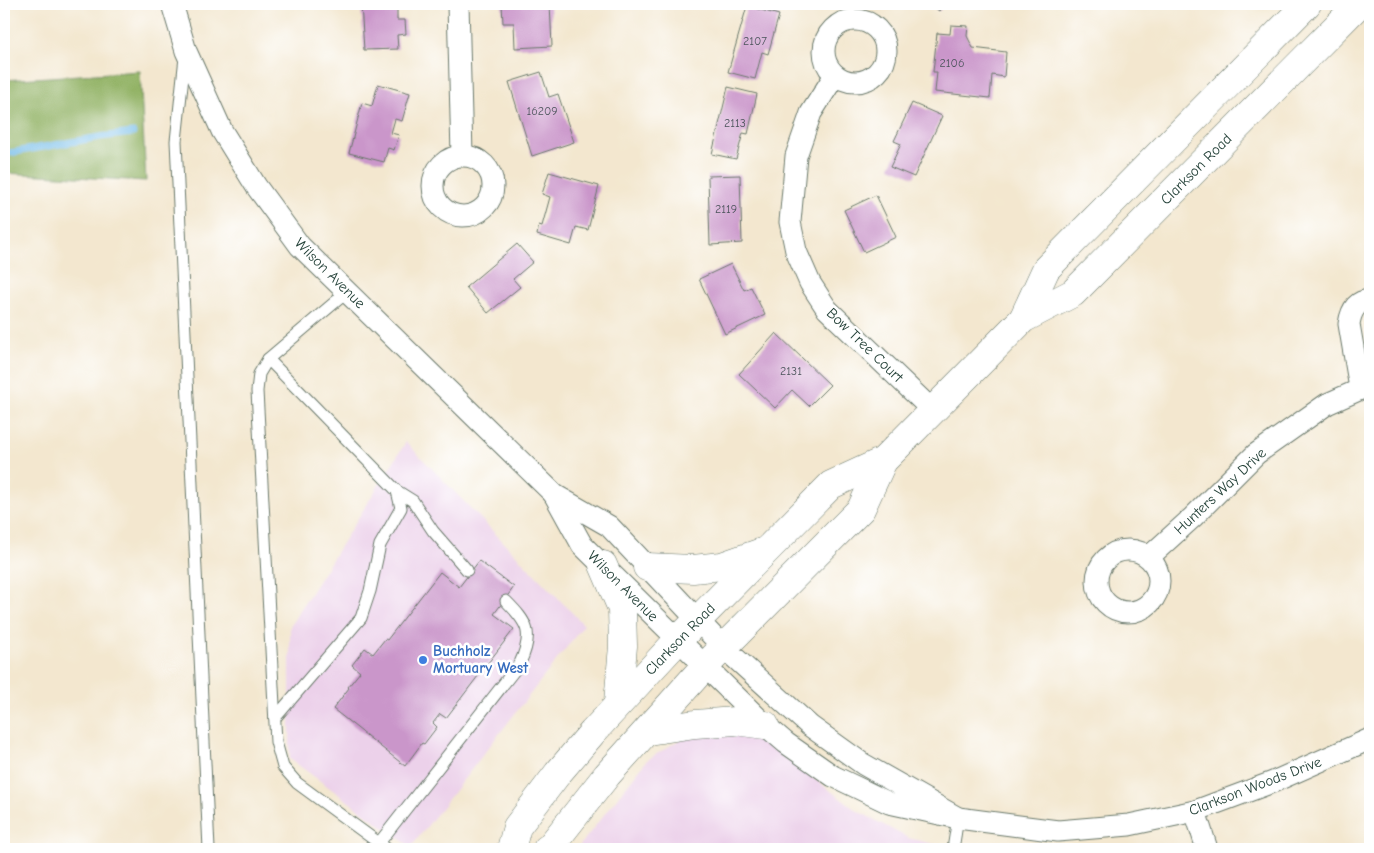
<svg xmlns="http://www.w3.org/2000/svg" width="1374" height="853" viewBox="0 0 1374 853" font-family="'Comic Neue',sans-serif">
<style>
.built{fill:#ecd1ea}
.forest{fill:#92b265;stroke:#58784c}
.lines{fill:none;stroke-linecap:round;stroke-linejoin:round}
.stream{stroke:#6eb9e7;stroke-width:7}
.building{fill:#ca96ca}
.lane-casing{stroke:#69786a;stroke-width:13}
.street-casing{stroke:#69786a;stroke-width:23}
.primary-casing{stroke:#69786a;stroke-width:29}
.lane{stroke:#fff;stroke-width:11}
.street{stroke:#fff;stroke-width:21}
.primary{stroke:#fff;stroke-width:28}
.shop-dot{fill:#3f7fe0;stroke:#fff;stroke-width:2}
.labels{text-anchor:middle;stroke-width:5;stroke-linejoin:round;paint-order:stroke}
.number-label{font-size:12px;fill:#4a535a}
.street-label{font-size:15px;fill:#1f3d34;stroke:#fff}
.shop-label{font-size:15px;font-weight:bold;fill:#366cbe;stroke:#fff;text-anchor:start}
</style>
<rect width="100%" height="100%" fill="#fff"/>
<filter id="ink" filterUnits="userSpaceOnUse"><feTurbulence type="fractalNoise" baseFrequency=".02" numOctaves="2"/><feDisplacementMap in="SourceGraphic" scale="10" xChannelSelector="R" yChannelSelector="G"/><feConvolveMatrix kernelMatrix="1 2 1 2 8 2 1 2 1" color-interpolation-filters="sRGB"/></filter>
<filter id="wash" filterUnits="userSpaceOnUse"><feTurbulence type="fractalNoise" baseFrequency=".0096" numOctaves="4" result="noise"/><feDisplacementMap in="SourceGraphic" scale="20" xChannelSelector="R" yChannelSelector="G"/><feGaussianBlur stdDeviation="1.12" result="paint"/><feColorMatrix in="noise" values="0 0 0 0 0 0 0 0 0 0 0 0 0 0 0 0 0 1.4 0 .05"/><feComposite in="paint" operator="in"/></filter>
<g filter="url(#wash)">
<rect width="100%" height="100%" fill="#f3e7cf"/>
<g class="built">
<path d="M406,442l178,183 -173,222 -121,-88v-133z"/>
<path d="M707,732l41,2 31,18 77,58 52,28 47,11h-378l70,-89 34,-21z"/>
</g>
<path class="forest" d="M140,71l6,110 -142,-8v-93z"/>
<g class="lines">
<path class="stream" d="M4,154l96,-17 33,-4"/>
</g>
<g id="blocks">
<g class="building">
<path d="M361,4h43v2l-7,1v13h8l1,14 -9,1 1,14 -34,1z"/>
<path d="M502,4h48l2,42 -37,2 -1,-25h-11z"/>
<path d="M930,4h14l-5,7z"/>
<path d="M747,6l32,9 -11,39 -6,-2 -7,27 -27,-7z"/>
<path d="M951,25l17,1 -1,10 6,12 33,4 -2,25 -12,-2 -2,23 -55,-6 2,-20h-4l4,-39 13,1z"/>
<path d="M541,72l8,25 9,-3 16,48 -42,14 -23,-74z"/>
<path d="M378,84l32,9 -8,28 -7,-2 -4,14 8,2 -5,15 -6,-2 -4,14 -35,-9 13,-50 10,3z"/>
<path d="M728,87l29,7 -9,40 -5,-1 -7,26 -24,-5z"/>
<path d="M912,103l30,13 -28,61 -24,-10 11,-23 -7,-3z"/>
<path d="M549,172l50,14 -11,44 -12,-3 -5,18 -34,-10 2,-10 3,1 8,-29 -8,-3z"/>
<path d="M740,175l2,68 -32,2 -2,-69z"/>
<path d="M876,195l20,42 -32,15 -20,-42z"/>
<path d="M517,244l16,18 -20,17 7,8 -32,26 -22,-26z"/>
<path d="M731,264l13,26 7,-3 14,28 -40,19 -26,-55z"/>
<path d="M776,333l54,52 -21,21 -17,-16 -17,18 -36,-34z"/>
<path d="M479,561l35,26 -20,27 20,15 -68,89 -6,-4 -7,9 4,4 -13,17 -2,-1 -17,23 -72,-57 16,-21 -1,-1 12,-15 -8,-7 13,-17 8,6 12,-15 2,1 53,-68 19,15z"/>
</g>
</g>
</g>
<g filter="url(#ink)">
<use href="#blocks" fill-opacity="0" stroke="#69786a" stroke-width="1"/>
<g class="lines">
<defs>
<g id="lane">
<path d="M185,57l-9,84 33,708"/>
<path d="M347,292l-79,67 -9,15 -2,17 19,351 7,25 14,16 90,66"/>
<path d="M268,359l129,132 4,17 -21,37 -10,46 -9,27 -86,100"/>
<path d="M397,491l16,10 20,30 34,39"/>
<path d="M379,843l141,-180c14,-30 8,-40 -14,-62"/>
<path d="M953,849l5,-31"/>
</g>
<g id="street">
<path d="M172,4l14,47 36,80 34,55 44,60 255,249 54,31 114,121 87,79 53,38 95,54"/>
<path d="M458,4l4,151"/>
<circle cx="855" cy="51" r="31"/>
<path d="M835,75l-24,38 -15,43 -6,66 6,29 14,32 17,26 106,102"/>
<circle cx="463" cy="186" r="30"/>
<path d="M1360,388l-11,-64c2,-13 7,-23 21,-24"/>
<path d="M555,496l27,49 183,180 21,18 47,33 56,27 69,15 100,13 71,-6 66,-14 78,-29 97,-43"/>
<circle cx="1128" cy="581" r="31"/>
<path d="M1149,557l44,-40 63,-63 71,-50 43,-19"/>
<path d="M1195,811l12,38"/>
</g>
<g id="primary">
<path d="M1023,319l23,-50 261,-265"/>
<path d="M603,565l19,44 1,37 -5,57"/>
<path d="M647,567l46,2 29,-3 40,-14"/>
<path d="M648,731l47,-7 40,-3 30,4"/>
<path d="M511,849l6,-22 41,-54 35,-41 85,-92 153,-155 52,-24 140,-142 50,-26 286,-289"/>
<path d="M547,849l3,-2 57,-72 98,-109 156,-157 22,-48"/>
</g>
</defs>
<use href="#lane" class="lane-casing"/>
<use href="#street" class="street-casing"/>
<use href="#primary" class="primary-casing"/>
<use href="#lane" class="lane"/>
<use href="#street" class="street"/>
<use href="#primary" class="primary"/>
</g>
</g>
<circle class="shop-dot" cx="423" cy="660" r="5"/>
<g class="labels">
<g class="number-label">
<text x="755" y="45">2107</text>
<text x="952" y="67">2106</text>
<text x="542" y="115">16209</text>
<text x="735" y="127">2113</text>
<text x="726" y="213">2119</text>
<text x="791" y="375">2131</text>
</g>
<g class="street-label">
<text transform="translate(1196 169) rotate(-45)" y="5">Clarkson Road</text>
<text transform="translate(330 273) rotate(45)" y="5">Wilson Avenue</text>
<text transform="translate(865 345) rotate(44)" y="5">Bow Tree Court</text>
<text transform="translate(1220 491) rotate(-43)" y="5">Hunters Way Drive</text>
<text transform="translate(623 586) rotate(45)" y="5">Wilson Avenue</text>
<text transform="translate(680 639) rotate(-46)" y="5">Clarkson Road</text>
<text transform="translate(1255 786) rotate(-21)" y="5">Clarkson Woods Drive</text>
</g>
<g class="shop-label">
<text x="433" y="656">Buchholz<tspan x="433" dy="17">Mortuary West</tspan></text>
</g>
</g>
<rect width="1374" height="853" fill="none" stroke="#fff" stroke-width="20"/>
</svg>
